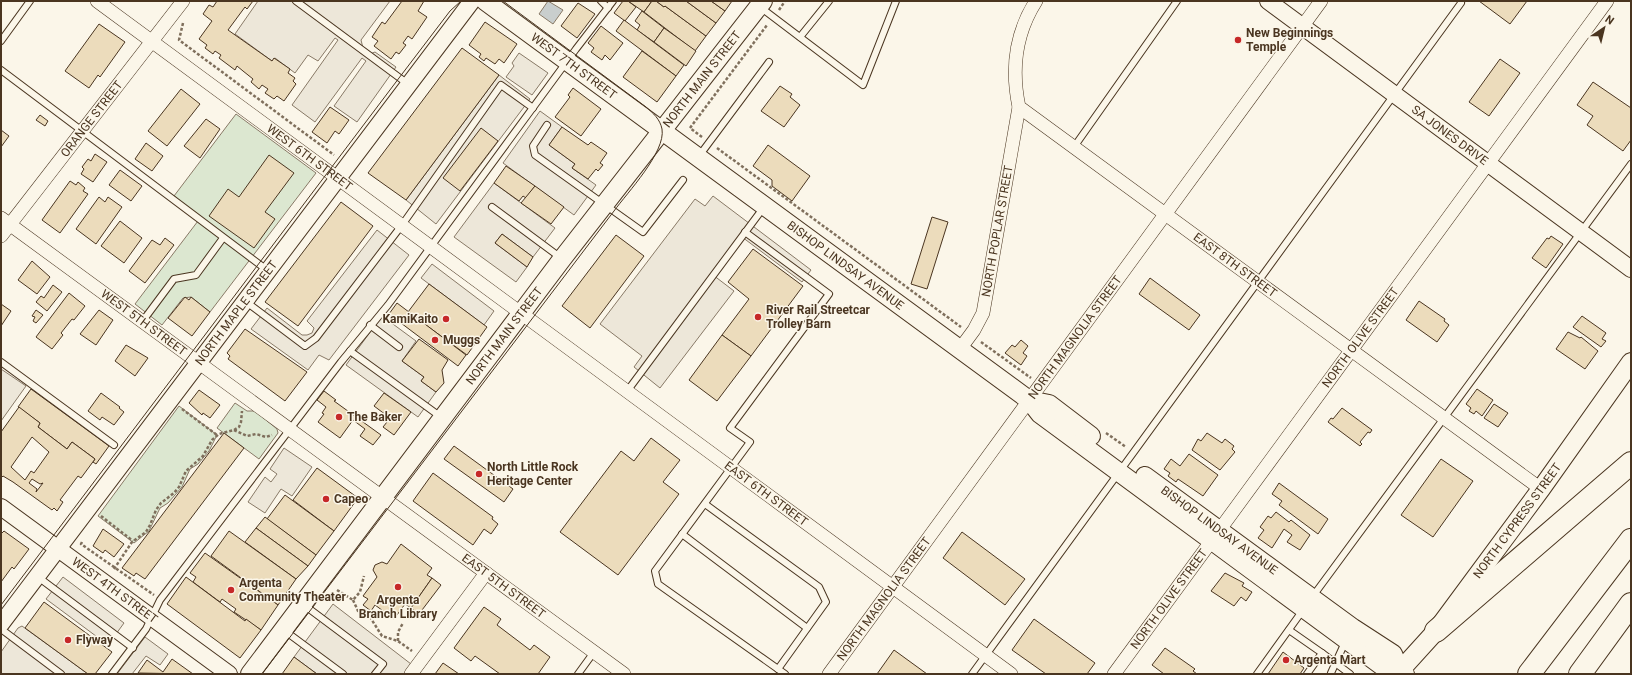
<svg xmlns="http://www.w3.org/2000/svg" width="1632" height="675" viewBox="0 0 1632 675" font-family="Roboto,sans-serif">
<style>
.green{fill:#dce7d0;stroke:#887966}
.parking{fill:#ede7d9;stroke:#887966}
.water{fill:#c9cecd;stroke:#887966}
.building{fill:#ecdcbc;stroke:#4a3520;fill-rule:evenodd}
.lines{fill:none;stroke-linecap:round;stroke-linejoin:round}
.service-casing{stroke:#4a3520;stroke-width:8}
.minor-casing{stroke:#4a3520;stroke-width:14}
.tertiary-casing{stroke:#4a3520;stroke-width:18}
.secondary-casing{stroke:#4a3520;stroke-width:20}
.motorway-casing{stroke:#4a3520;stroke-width:24}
.path{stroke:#7f6f5c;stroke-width:2.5;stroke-dasharray:3 2;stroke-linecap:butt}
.service{stroke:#fbf6e9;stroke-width:6}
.minor{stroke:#fbf6e9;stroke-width:13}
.tertiary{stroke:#fbf6e9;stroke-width:16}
.secondary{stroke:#fbf6e9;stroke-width:18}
.motorway{stroke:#fbf6e9;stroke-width:22}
.tram{stroke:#4a3520;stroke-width:1}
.poi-dot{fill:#c62828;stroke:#fbf6e9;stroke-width:1.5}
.labels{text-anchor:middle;stroke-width:3;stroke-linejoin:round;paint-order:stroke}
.poi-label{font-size:12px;font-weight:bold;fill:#4a3520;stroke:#fbf6e9;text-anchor:start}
.street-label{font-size:12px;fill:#4a3520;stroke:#fbf6e9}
</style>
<rect width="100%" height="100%" fill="#fbf6e9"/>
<g class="green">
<path d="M236,114l80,59 -106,139 -19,-15 -8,1 -21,27 -27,-21 66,-87 -27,-21z"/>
<path d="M235,403l12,8h8l22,18 1,4 -19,26 -42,-31z"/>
<path d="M179,406l38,29 -8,16 -11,13 -8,5 -8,18 -14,16 -8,5 -11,23 -15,12 -36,-27z"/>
</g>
<g class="parking">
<path d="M258,1h132l-29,39 2,8 7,6 5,-2 21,15 -39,55 -23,-16 32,-45 -4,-3 -47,64 -23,-17 46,-65 -3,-2 -17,23 -10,-6 -13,18 -20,-15 -3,3 -37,-27z"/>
<path d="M519,53l29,20 -16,22 -26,-18 8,-11 -2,-3z"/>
<path d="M499,75l31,24 -94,125 -30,-24z"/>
<path d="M540,111l22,16 -13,18 26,19 -3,4 24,17 -22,30 -71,-52z"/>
<path d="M494,183l61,45 -22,29 -31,-23 -7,9 32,24 -11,15 -62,-45z"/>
<path d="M713,196l98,74 -9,12 -60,-45 -29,38 21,16 -74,97 -26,-21 8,-11 -42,-32 95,-125 10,7z"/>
<path d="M377,230l32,25 -80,105 -10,-5 -11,15 -57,-41 16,-21 35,27h5l5,-2 2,-5 -7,-7z"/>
<path d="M432,264l62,47 -10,14 -63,-47z"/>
<path d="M382,316l34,25 -14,20 22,16 -3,4 15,11 -18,25 -72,-52z"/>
<path d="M1,369l25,17 -25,35z"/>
<path d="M284,448l28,19 -20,29 -11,-7 -16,24 -17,-11 17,-25 6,5 6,-8 -7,-5z"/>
<path d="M63,577l61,46 -16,22 -62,-46z"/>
<path d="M333,604l78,60 -7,10h-87l-23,-17z"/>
<path d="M22,626l66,48h-87v-22l17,-24z"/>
<path d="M145,637l23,17 -8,11 -14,-9 -14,18h-15z"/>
</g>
<path class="water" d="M548,1l15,9 -10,14 -14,-10z"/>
<g class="building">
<path d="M217,1h36l-6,8 -2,-2 -17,23 44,31 2,-3 16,11 -2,4 7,5 -2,3 3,3 -12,17 -7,-5 -3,3 -9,-6 3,-4 -6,-4 -3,4 -8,-7 2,-3 -10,-8 -6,-5 -2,4 -16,-12 2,-3 -6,-4 -2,3 -8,-6 2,-3 -8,-6 13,-18 -9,-7 6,-9 4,2z"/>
<path d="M402,1h22l-6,10 9,6 -15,22 -4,-3 -5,7 3,2 -7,9 -3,-2 -5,7 -17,-13 4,-5 -6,-4 10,-15 3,2z"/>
<path d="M623,1h5l8,6 -11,14 -11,-8z"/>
<path d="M628,1h24l-8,11z"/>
<path d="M652,1h4l8,6 1,-1 41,30 -11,15 -51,-39z"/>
<path d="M656,1h30l30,22 -10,13 -41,-30 -1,1z"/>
<path d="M686,1h25l14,10 -9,12z"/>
<path d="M711,1h21l-7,10z"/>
<path d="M1479,1h48l-17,23z"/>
<path d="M578,3l17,11 -18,24 -16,-12z"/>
<path d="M642,11l22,17 -10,14 -17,-12 3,-5 -5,-4z"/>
<path d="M624,20l60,45 -8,11 -60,-45z"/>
<path d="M485,22l32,22 -13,19 -5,-4 -4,5 -9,-6 -2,3 -5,-4 2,-3 -12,-9z"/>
<path d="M99,24l26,18 -25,35 -2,-2 -9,13 -24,-17z"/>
<path d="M601,26l22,17 -13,17 -5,-5 -3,5 -11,-8 3,-4 -6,-5z"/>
<path d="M664,28l32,23 -10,15 -32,-24z"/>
<path d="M462,48l37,27 -93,125 -38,-27z"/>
<path d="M642,51l34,25 -19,26 -34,-25z"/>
<path d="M1500,59l20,14 -31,43 -20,-14z"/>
<path d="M1593,82l38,26v32l-8,11 -36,-26 6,-9 -16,-11z"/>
<path d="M780,86l12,8 -2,3 10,8 -16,22 -23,-16z"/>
<path d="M573,88l28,21 -20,27 -26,-19 15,-20 -2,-2z"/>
<path d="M181,89l19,15 -33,42 -19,-15z"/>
<path d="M330,107l19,13 -10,14 -4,-3 -8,12 -15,-11z"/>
<path d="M40,115l8,6 -3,5 -9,-6z"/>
<path d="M206,119l14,10 -20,29 -16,-12z"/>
<path d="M562,127l26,18 3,-3 16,11 -7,10 3,2 -5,6 -2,-2 -8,10 -16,-11 3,-4 -26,-19z"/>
<path d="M481,128l17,13 -38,50 -17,-13z"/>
<path d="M1,130l8,6 -8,11z"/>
<path d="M146,143l17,13 -11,15 -17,-12z"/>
<path d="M768,145l42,31 -18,25 -20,-15v-6l-19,-14z"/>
<path d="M95,154l12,8 -14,20 -12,-8 3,-5 -2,-2 6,-8 3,2z"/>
<path d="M269,155l25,18 -29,39 10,7 -21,29 -45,-32 19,-27 11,8z"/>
<path d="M506,166l29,20 -9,12 -3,-2 -4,5 -25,-18z"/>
<path d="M120,170l22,16 -11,15 -22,-16z"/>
<path d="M70,181l6,4 2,-3 7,6 -2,3 5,3 -28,39 -18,-13z"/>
<path d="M535,186l29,21 -13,17 -30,-21z"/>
<path d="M99,197l6,5 3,-5 14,10 -26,37 -20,-15z"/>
<path d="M341,202l32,24 -75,100 -33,-24z"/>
<path d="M932,217l16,5 -21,67 -16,-5z"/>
<path d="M120,221l22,17 -18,25 -23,-17z"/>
<path d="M502,234l31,23 -6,10 -32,-24z"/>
<path d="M616,235l28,21 -54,72 -28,-22z"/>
<path d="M1551,236l12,8 -17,24 -14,-10 15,-20 2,1z"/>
<path d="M165,238l9,7 -29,38 -16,-12 23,-31 8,5z"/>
<path d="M753,249l50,37 -52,70 -29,-21 27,-36 -21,-17z"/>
<path d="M32,261l18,16 -13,17 -19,-14z"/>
<path d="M1150,278l50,37 -11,15 -50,-36z"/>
<path d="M429,284l58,43 -20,28 -59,-43z"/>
<path d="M53,285l9,7 -15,19 -11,-9 5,-6 3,2z"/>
<path d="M69,293l16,13 -11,14 -2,-1 -11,14 2,2 -11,14 -16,-12z"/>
<path d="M185,297l4,3 2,-3 19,15 -18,24 -24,-18z"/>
<path d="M1419,301l26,18 -1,2 5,4 -12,17 -31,-22z"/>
<path d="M397,303l69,52 -8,11 -69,-52z"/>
<path d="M1,304l10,7 -10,15z"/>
<path d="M36,310l7,5 -7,8 -3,-2 2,-4 -3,-1z"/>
<path d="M99,310l14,10 -17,25 -16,-11z"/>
<path d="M1582,316l24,17 -4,6 4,2 -5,6 -28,-20z"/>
<path d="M245,329l62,43 -22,29 -57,-42 2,-3 -3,-3z"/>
<path d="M1568,332l12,6 1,-1 17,14 -13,18 -29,-20z"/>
<path d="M722,335l29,21 -34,45 -28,-21z"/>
<path d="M419,339l29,21 -6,10 2,13 -8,9 -15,-11 3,-4 -22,-16z"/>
<path d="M1021,340l7,6 -5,7 4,3 -6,9 -16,-12 7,-8 3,2z"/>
<path d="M126,345l22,13 -13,18 -20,-15z"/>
<path d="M31,389l78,57 -13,18 -3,-2 2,-3 -23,-17 -5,7 -29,-22 2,-4 -22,-16z"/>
<path d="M1477,389l16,11 -11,16 -6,-5 -2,3 -5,-3 2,-3 -5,-4z"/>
<path d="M199,390l21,15 -10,13 -7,-5 -1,2 -13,-12z"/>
<path d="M324,391l12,9 -2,1 47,34 -8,10 -13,-9 5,-7 -12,-9 -13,18 -22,-16 6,-8 -2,-1 4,-6 -9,-7z"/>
<path d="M101,393l19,14 -1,1 5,4 -10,13 -12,-8 -2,3 -12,-9z"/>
<path d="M384,393l27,19 -17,23 -11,-8 4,-5 -4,-3 3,-4 -12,-9z"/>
<path d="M1494,404l14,9 -10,14 -14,-9z"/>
<path d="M19,407l21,16 -2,4 29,22 5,-7 23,17 -14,19 -3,-2 -18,24 3,2 -6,9 -3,-3 -2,2 -39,-28 -10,-6 -2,2v-46zM32,437l17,15 -15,21 -3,-2 -6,9 -14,-13zM32,479l8,5 3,-1 -7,9 1,-3 -8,-6z"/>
<path d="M1342,408l30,22 -2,3 -2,-1 -8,10 2,2 -2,2 -32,-24 3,-4 2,1z"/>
<path d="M224,433l20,15 -99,131 -9,-6 -2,3 -12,-8z"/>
<path d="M1207,433l15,10 3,-4 9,7 -2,3 3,3 -15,18 -28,-20 6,-11 3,2z"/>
<path d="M651,438l29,22 -17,22 16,12 -61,81 -58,-43 61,-81 13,10z"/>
<path d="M454,446l59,43 -9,13 -60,-43z"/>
<path d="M1189,454l29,21 -15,21 -25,-17 -2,3 -8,-6 2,-3 -6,-4 7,-10 9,7z"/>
<path d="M1441,459l32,22 -40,56 -32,-22z"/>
<path d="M317,468l41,30 -24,33 -41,-31z"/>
<path d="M433,473l60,44 -1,2 6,5 -7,10 -7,-5 -11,16 -60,-44z"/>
<path d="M1279,483l49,36 -10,15 -39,-29 3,-4 -10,-7z"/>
<path d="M285,495l49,36 -18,24 -49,-36z"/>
<path d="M1276,512l13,10 2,-2 19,15 -10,15 -13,-8 5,-7 -8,-6 -12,19 -14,-10 6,-8 -4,-3 8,-11 3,2z"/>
<path d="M265,517l51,38 -8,11 -52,-38z"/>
<path d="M256,528l52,38 -12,13 -51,-37z"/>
<path d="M103,529l21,15 -10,13 -9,-7 -2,3 -10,-7z"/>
<path d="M4,531l25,18 -15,20 -2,-2 -11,15v-48z"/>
<path d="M229,531l67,48 -18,26 -67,-49z"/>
<path d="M962,532l63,47 -20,26 -62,-47z"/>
<path d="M401,544l31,24 -5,7 5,3 -21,30 -6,-4 -11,15 -19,-14 -4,6 -8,-6 5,-6 -5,-3 14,-19 -4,-7 2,-5 7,-3 5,2z"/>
<path d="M205,553l73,52 -17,25 -27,-18 2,-3 -14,-10 -2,3 -27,-20 3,-5 -6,-4z"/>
<path d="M1225,573l19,10 -2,3 10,6 -6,9 -5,-4 -7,9 -23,-15z"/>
<path d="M186,577l59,44 1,-2 15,11 -21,28 -73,-54z"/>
<path d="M432,578l9,7 -22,29 -8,-6z"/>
<path d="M44,602l68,50 -17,22h-7l-63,-46z"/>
<path d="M484,607l17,12 -4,6 33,25 4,-5 16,12 -12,17h-38l-25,-18 -4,5 -17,-13z"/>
<path d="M1034,619l61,44 -8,11h-41l-34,-24z"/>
<path d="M1165,648l30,21 -2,2 4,3h-33l-12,-9z"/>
<path d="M894,650l33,24h-50z"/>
<path d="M1283,652l21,16 -4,6h-32z"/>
<path d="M294,657l23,17h-35z"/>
<path d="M172,659l21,15 -55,-1 9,-13 16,12z"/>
<path d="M443,663l16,11h-24z"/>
</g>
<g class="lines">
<defs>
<g id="service">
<path d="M296,1l112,83"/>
<path d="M601,1l7,7"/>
<path d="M760,7l103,78 33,-84"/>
<path d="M800,37l29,-36"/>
<path d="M1,41l29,-40"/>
<path d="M1,70l266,200"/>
<path d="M547,125l-14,21 2,9 108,77 40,-52"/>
<path d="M1074,147l103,-146"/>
<path d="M699,156l70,-94"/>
<path d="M492,207l69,51"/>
<path d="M745,232l84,62 -99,134 20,14 -95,129 3,13 127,90"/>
<path d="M245,301l60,45 11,-8 86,-113 99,-140 32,23"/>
<path d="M142,322l32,-43 22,-4 27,-37"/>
<path d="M370,325l29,22"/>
<path d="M350,351l91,66"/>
<path d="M1,362l113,83"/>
<path d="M628,390l136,-183"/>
<path d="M705,504l114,83 7,15 -48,67"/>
<path d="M682,534l125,94"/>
<path d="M38,577l95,71"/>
<path d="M1313,596l318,-432"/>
<path d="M304,605l79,59 -8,10"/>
<path d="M1,629l60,45"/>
<path d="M1289,630l33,23"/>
<path d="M285,631l58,43"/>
<path d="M1331,673l15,-33"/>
<path d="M112,674l34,-45 14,-29 181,-238 47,-57 188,-256 37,-48"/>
<path d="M578,674l16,-22"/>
<path d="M972,674l489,-671"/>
<path d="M1257,674l46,-64"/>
<path d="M1307,674l15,-21 28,21"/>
</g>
<g id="minor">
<path id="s1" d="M97,1l914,673"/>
<path id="s2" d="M1036,1c-21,33 -25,68 -17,106l522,382"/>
<path id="s3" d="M1,218l623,456"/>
<path id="s4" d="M1,236l182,-235"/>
<path id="s5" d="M960,349l14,-19 9,-17 36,-206"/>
<path d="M411,674l75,-101"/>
<path id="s6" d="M829,674l492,-673"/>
<path id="s7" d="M1114,674l493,-673"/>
</g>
<g id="tertiary">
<path id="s8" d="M1268,1l363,268"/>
<path id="s9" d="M1,507l228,167"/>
<path id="s10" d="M1,624l471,-623"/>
</g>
<g id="secondary">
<path id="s11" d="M485,1l544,399 11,14 342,252 18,4 5,4"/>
<path d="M1029,400l20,4 42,32"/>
<path id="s12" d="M1145,476l208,152 40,26 7,16"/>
<path id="s13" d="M250,674l312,-415 201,-258"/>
<path id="s14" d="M1397,674l39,-43 105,-142 90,-127"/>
</g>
<g id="motorway">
<path d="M1436,631l195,-168"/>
<path d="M1529,674l102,-134"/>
<path d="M1580,674l51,-70"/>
</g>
</defs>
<use href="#service" class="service-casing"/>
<use href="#minor" class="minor-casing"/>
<use href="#tertiary" class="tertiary-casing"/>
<use href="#secondary" class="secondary-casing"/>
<use href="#motorway" class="motorway-casing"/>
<g class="path">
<path d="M779,10l6,-9"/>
<path d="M183,23l-4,17 155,115"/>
<path d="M702,137l-12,-9 77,-103"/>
<path d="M717,148l244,179"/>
<path d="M981,342l50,36"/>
<path d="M182,409l35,26"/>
<path d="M234,430l13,6 9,-2 10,3 6,-2"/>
<path d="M1106,433l20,14"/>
<path d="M101,516l32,25"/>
<path d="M82,542l-1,2 73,51"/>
<path d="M114,569l18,-27 14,-10 4,-7 6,-15 5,-7 13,-10 5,-6 7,-16 17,-15 9,-16 7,-6 15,-4 5,-3 2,-5 1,-11"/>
<path d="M337,590l16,10 7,-8 4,-16"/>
<path d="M353,600l5,11 12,6 12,19 16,5 14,10"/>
<path d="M398,641v-9l5,-9"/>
</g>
<use href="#service" class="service"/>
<use href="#minor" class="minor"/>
<use href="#tertiary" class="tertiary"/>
<use href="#secondary" class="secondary"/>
<use href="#motorway" class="motorway"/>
<g class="tram">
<path d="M1,605l398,-527 51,-67 11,-10"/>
<path d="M262,674l352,-463c13,-18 52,-59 48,-82 -2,-10 -9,-16 -16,-22l-143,-106"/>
</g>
</g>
<g class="poi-dot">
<circle cx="1238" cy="40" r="4"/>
<circle cx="758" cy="317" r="4"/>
<circle cx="446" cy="319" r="4"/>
<circle cx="435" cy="340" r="4"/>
<circle cx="339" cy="417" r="4"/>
<circle cx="479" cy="474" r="4"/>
<circle cx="326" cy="499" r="4"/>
<circle cx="398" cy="587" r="4"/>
<circle cx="231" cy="590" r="4"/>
<circle cx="68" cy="640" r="4"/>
<circle cx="1286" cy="660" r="4"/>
</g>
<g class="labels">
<g class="poi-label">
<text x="1246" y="37">New Beginnings<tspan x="1246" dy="14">Temple</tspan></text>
<text x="766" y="314">River Rail Streetcar<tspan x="766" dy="14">Trolley Barn</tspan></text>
<text x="438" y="323" text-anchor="end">KamiKaito</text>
<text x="443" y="344">Muggs</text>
<text x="347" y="421">The Baker</text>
<text x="487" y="471">North Little Rock<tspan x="487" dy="14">Heritage Center</tspan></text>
<text x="334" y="503">Capeo</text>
<text x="239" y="587">Argenta<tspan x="239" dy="14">Community Theater</tspan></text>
<text x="398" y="604" text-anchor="middle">Argenta<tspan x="398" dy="14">Branch Library</tspan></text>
<text x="76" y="644">Flyway</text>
<text x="1294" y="664">Argenta Mart</text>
</g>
<g class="street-label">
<text dy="4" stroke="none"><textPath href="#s11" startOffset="110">WEST 7TH STREET</textPath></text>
<text dy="4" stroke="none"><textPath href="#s13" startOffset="747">NORTH MAIN STREET</textPath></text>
<text dy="4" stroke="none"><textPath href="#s4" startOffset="148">ORANGE STREET</textPath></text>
<text dy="4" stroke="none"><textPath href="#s8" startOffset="226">SA JONES DRIVE</textPath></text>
<text dy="4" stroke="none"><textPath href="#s1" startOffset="264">WEST 6TH STREET</textPath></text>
<text dy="4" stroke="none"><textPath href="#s5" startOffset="126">NORTH POPLAR STREET</textPath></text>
<text dy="4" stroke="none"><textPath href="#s2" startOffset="378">EAST 8TH STREET</textPath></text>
<text dy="4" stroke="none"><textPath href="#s11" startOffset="447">BISHOP LINDSAY AVENUE</textPath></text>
<text dy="4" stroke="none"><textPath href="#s10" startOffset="390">NORTH MAPLE STREET</textPath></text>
<text dy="4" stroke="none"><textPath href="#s3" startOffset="177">WEST 5TH STREET</textPath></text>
<text dy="4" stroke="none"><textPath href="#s13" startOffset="423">NORTH MAIN STREET</textPath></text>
<text dy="4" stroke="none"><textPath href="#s6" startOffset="417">NORTH MAGNOLIA STREET</textPath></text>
<text dy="4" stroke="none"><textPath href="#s7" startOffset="417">NORTH OLIVE STREET</textPath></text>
<text dy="4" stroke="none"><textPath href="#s1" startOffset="831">EAST 6TH STREET</textPath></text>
<text dy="4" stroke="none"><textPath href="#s14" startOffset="195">NORTH CYPRESS STREET</textPath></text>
<text dy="4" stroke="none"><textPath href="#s12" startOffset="92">BISHOP LINDSAY AVENUE</textPath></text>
<text dy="4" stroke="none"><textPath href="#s3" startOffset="623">EAST 5TH STREET</textPath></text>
<text dy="4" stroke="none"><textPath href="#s9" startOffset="141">WEST 4TH STREET</textPath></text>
<text dy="4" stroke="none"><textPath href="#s6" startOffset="93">NORTH MAGNOLIA STREET</textPath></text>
<text dy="4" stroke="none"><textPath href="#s7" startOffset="93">NORTH OLIVE STREET</textPath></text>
</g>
</g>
<rect width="1632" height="675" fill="none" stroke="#4a3520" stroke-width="4"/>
<g transform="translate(1604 28) rotate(35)" stroke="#fbf6e9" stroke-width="3" paint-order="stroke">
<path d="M0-3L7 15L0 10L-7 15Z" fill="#4a3520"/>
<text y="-6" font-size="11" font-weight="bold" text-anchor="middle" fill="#4a3520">N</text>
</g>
</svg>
